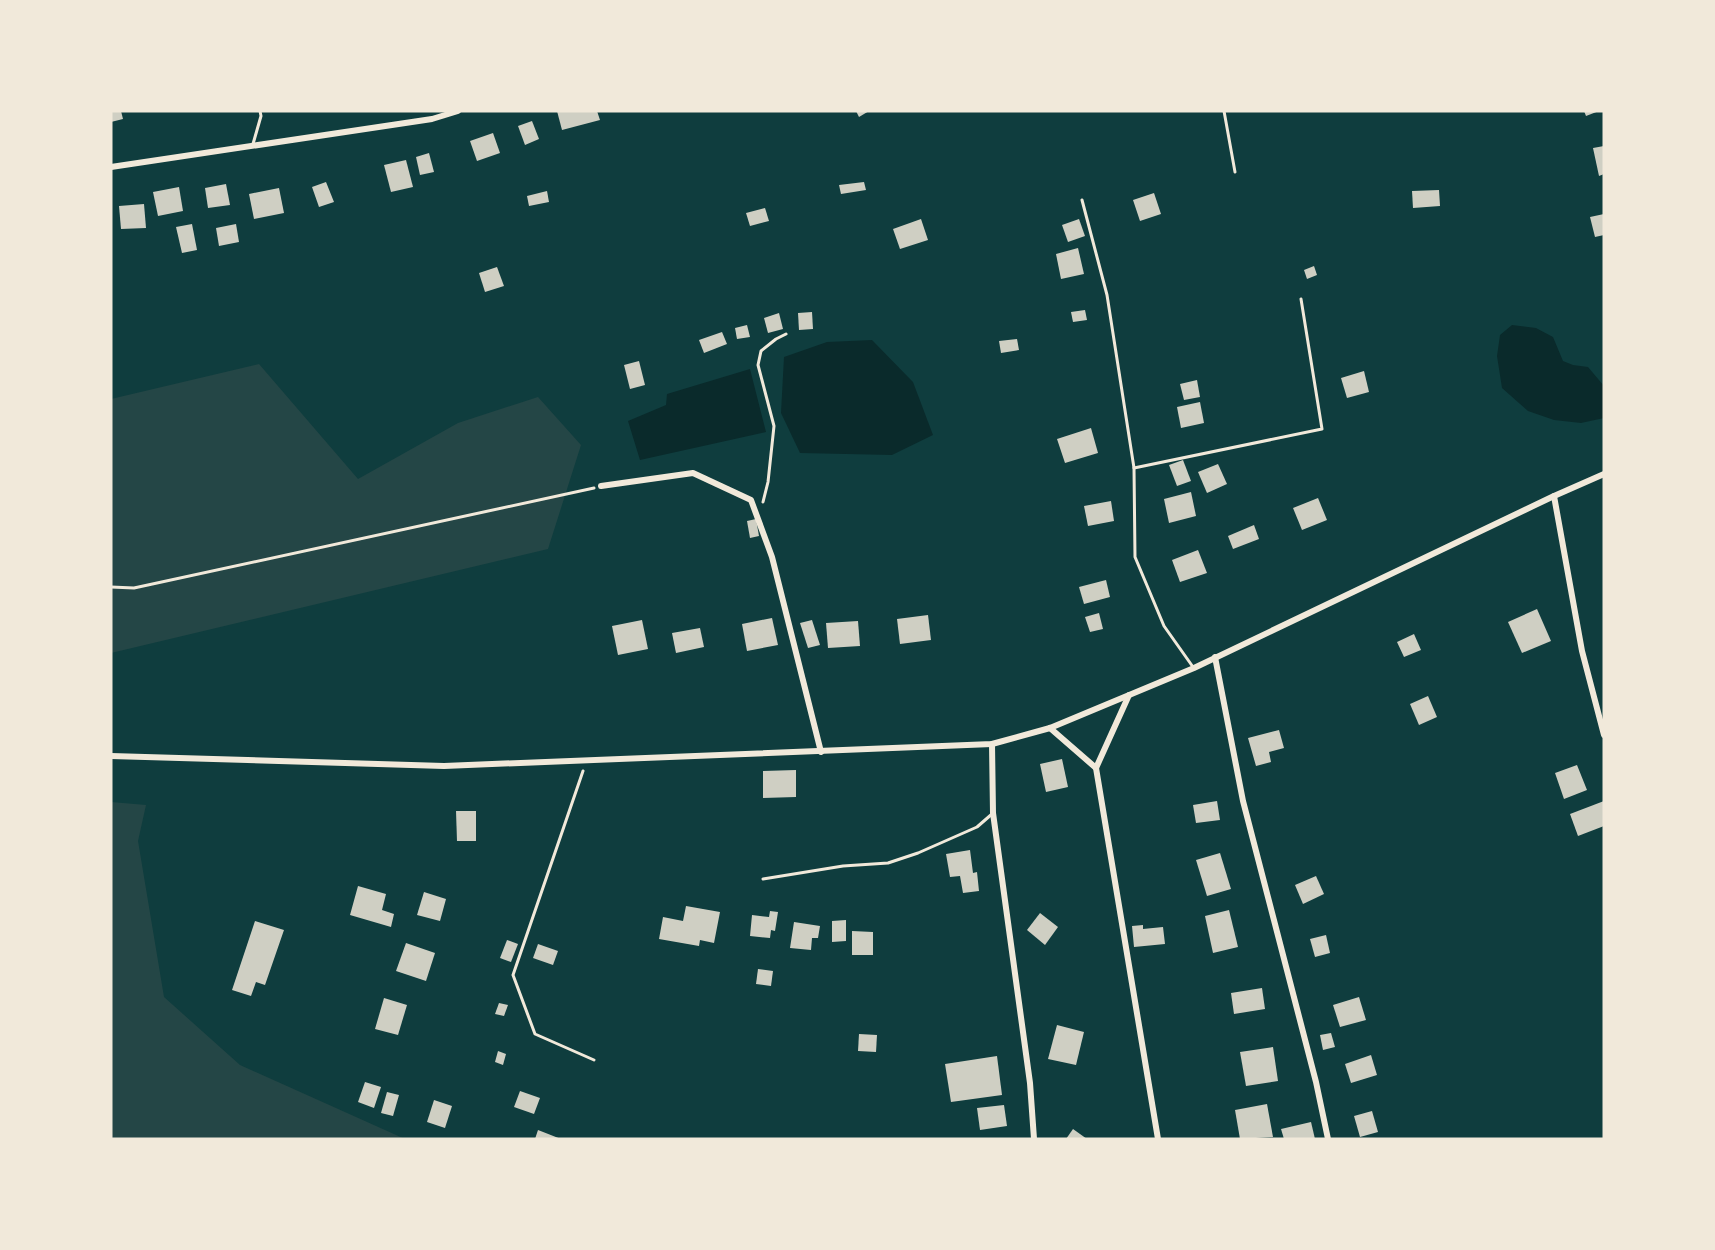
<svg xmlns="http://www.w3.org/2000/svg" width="1715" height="1250" viewBox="0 0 1715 1250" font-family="'Sofia Sans Condensed',sans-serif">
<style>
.green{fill:#244646}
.water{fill:#0a2a2b}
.building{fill:#cfcfc3}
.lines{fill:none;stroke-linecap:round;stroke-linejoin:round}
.path{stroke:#f1e9da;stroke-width:3}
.service{stroke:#f1e9da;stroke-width:3}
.minor{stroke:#f1e9da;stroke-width:6}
</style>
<rect width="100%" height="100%" fill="#0f3d3e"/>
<g class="green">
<path d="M259,364l99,115 100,-56 80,-26 43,48 -33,104 -437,104v-254z"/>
<path d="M111,802l35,3 -8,36 26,156 76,68 165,74h-294z"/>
</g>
<g class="water">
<path d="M1512,325l24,3 17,9 10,24 10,4 15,2 16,19v32l-23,5 -27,-3 -26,-9 -26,-23 -5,-32 3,-21z"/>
<path d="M872,340l41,42 20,53 -41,20 -92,-2 -19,-40 3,-56 43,-15z"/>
<path d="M750,369l16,63 -126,28 -12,-39 38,-16 1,-11z"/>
</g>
<g class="building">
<path d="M111,111h10l2,8 -12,3z"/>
<path d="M557,111h40l3,9 -38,10z"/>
<path d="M856,111h13l-10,6z"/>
<path d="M1584,111h15l-13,5z"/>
<path d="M532,121l7,18 -14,6 -7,-19z"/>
<path d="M493,133l7,20 -23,8 -7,-20z"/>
<path d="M1604,146v28l-5,2 -6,-28z"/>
<path d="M429,153l5,19 -14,3 -4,-18z"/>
<path d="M406,160l7,27 -22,5 -7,-27z"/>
<path d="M326,182l8,20 -15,5 -7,-20z"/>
<path d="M864,182l2,8 -25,4 -2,-9z"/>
<path d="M226,184l4,21 -22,3 -3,-20z"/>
<path d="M179,187l4,24 -25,5 -5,-24z"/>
<path d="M279,188l5,25 -30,6 -5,-25z"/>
<path d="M1439,190l1,16 -27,2 -1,-17z"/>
<path d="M547,191l2,11 -20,4 -2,-10z"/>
<path d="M1154,193l7,21 -21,7 -7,-21z"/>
<path d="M144,204l2,24 -25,1 -2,-23z"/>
<path d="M765,208l4,13 -19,5 -4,-13z"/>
<path d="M1604,214v21l-9,2 -5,-20z"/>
<path d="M921,219l7,21 -28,9 -7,-20z"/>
<path d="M1079,219l6,17 -17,6 -6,-17z"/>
<path d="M192,224l5,26 -15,3 -6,-26z"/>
<path d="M236,224l3,18 -20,4 -3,-18z"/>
<path d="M1078,248l6,26 -23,5 -5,-25z"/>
<path d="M1314,266l3,9 -10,4 -3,-9z"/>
<path d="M497,267l7,19 -19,6 -6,-19z"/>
<path d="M1085,310l2,10 -14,2 -2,-10z"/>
<path d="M812,312l1,17 -14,1 -1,-17z"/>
<path d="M779,313l4,16 -15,4 -4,-15z"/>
<path d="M747,325l3,12 -13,2 -2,-11z"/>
<path d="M722,332l5,12 -23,9 -5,-13z"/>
<path d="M1017,339l2,11 -18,3 -2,-12z"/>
<path d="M639,361l6,24 -15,4 -6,-24z"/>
<path d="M1364,371l5,21 -22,6 -6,-20z"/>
<path d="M1197,380l3,17 -16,3 -4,-16z"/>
<path d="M1200,402l4,21 -23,5 -4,-21z"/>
<path d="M1091,428l7,25 -33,10 -8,-24z"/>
<path d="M1183,460l8,21 -14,5 -8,-21z"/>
<path d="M1218,464l9,20 -20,9 -9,-21z"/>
<path d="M1191,492l5,24 -27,7 -5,-24z"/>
<path d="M1318,498l9,22 -25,10 -9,-22z"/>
<path d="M1111,501l3,20 -26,5 -4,-20z"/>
<path d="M756,519l3,17 -9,2 -3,-17z"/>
<path d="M1254,525l5,14 -26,10 -5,-13z"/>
<path d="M1198,550l9,23 -27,9 -8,-22z"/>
<path d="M1106,580l4,17 -26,7 -5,-17z"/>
<path d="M1537,609l14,32 -29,12 -14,-31z"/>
<path d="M1099,613l4,16 -13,3 -5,-15z"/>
<path d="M928,615l3,25 -31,4 -3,-25z"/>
<path d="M772,618l6,27 -31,6 -5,-27z"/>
<path d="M642,620l6,29 -30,6 -6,-29z"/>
<path d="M812,620l8,25 -12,3 -8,-25z"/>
<path d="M858,621l2,25 -32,2 -2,-25z"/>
<path d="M700,628l4,19 -28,6 -4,-20z"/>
<path d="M1414,634l7,16 -17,7 -7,-15z"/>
<path d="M1428,696l9,21 -18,8 -9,-21z"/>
<path d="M1279,730l5,18 -15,4 2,10 -15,4 -8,-28z"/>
<path d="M1062,759l6,28 -22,5 -6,-28z"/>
<path d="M1577,765l10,25 -23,9 -9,-26z"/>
<path d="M796,770v27l-33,1v-27z"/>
<path d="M1217,801l3,19 -24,3 -3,-18z"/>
<path d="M1604,801v25l-26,10 -8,-22z"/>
<path d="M456,811h20v30h-19z"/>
<path d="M970,850l3,23 4,-1 2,19 -16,2 -3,-17 -10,1 -4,-23z"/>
<path d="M1220,853l11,36 -24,7 -11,-36z"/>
<path d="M1316,876l8,18 -21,10 -8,-19z"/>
<path d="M358,886l28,8 -4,16 12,4 -3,13 -41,-12z"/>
<path d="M424,892l22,7 -6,22 -23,-6z"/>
<path d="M686,906l34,6 -6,31 -14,-3 -1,6 -40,-7 4,-22 20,4z"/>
<path d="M1229,910l9,37 -25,6 -8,-37z"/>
<path d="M770,911l8,1 -3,19 -4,-1 -1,8 -20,-2 2,-21 17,2z"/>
<path d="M1040,913l18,14 -13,18 -18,-15z"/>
<path d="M846,920v21l-14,1v-21z"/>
<path d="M255,921l29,9 -19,55 -9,-3 -5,14 -19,-6z"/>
<path d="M794,922l26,4 -2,12h-6l-1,12 -21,-2z"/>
<path d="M1143,925v4l20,-2 2,17 -31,3 -2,-21z"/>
<path d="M852,931l21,1v23h-21z"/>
<path d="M1326,935l4,18 -15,4 -5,-18z"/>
<path d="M507,940l11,4 -7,18 -11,-4z"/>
<path d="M406,943l29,10 -9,28 -30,-10z"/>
<path d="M538,944l20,7 -5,14 -20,-7z"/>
<path d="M758,969l15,2 -2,15 -15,-2z"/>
<path d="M1262,988l3,21 -31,5 -3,-21z"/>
<path d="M1359,997l7,23 -26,7 -7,-22z"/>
<path d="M384,998l23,7 -9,30 -23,-6z"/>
<path d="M499,1003l9,2 -4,11 -9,-2z"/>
<path d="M1057,1025l27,7 -8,33 -28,-6z"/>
<path d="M1331,1033l4,14 -12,3 -3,-15z"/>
<path d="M859,1034l18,1 -1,17 -18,-1z"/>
<path d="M1273,1047l5,34 -32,5 -6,-34z"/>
<path d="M498,1051l8,3 -3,11 -8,-3z"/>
<path d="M1371,1055l6,20 -26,8 -6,-19z"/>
<path d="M997,1056l5,39 -51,7 -6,-38z"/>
<path d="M365,1082l16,5 -7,21 -16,-6z"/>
<path d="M520,1091l20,7 -6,16 -20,-7z"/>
<path d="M387,1092l12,3 -6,21 -12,-3z"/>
<path d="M434,1100l18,6 -7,22 -18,-6z"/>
<path d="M1267,1104l6,33 -33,2 -5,-29z"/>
<path d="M1004,1105l3,21 -27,4 -3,-22z"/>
<path d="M1372,1111l6,21 -18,5 -6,-21z"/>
<path d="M1311,1122l4,17h-31l-3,-10z"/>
<path d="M1073,1129l14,10h-21z"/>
<path d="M538,1130l23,9h-26z"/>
</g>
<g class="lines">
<g class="path">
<path d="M763,502l5,-20 6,-56 -16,-61 3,-14 15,-12 10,-5"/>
<path d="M111,587l23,1 460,-100"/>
<path d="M583,771l-70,204 22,59 59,26"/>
</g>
<g class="service">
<path d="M1224,111l11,61"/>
<path d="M253,144l8,-28 -1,-5"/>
<path d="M1082,200l25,95 27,173 1,89 29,69 29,41"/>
<path d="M1134,468l188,-39 -21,-130"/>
<path d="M763,879l80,-13 45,-3 30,-10 59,-26 15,-13"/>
</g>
<g class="minor">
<path d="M111,167l321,-48 26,-8"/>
<path d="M601,486l92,-13 58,27 21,57 49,195"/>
<path d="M1554,496l28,155 22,84"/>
<path d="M1215,657l28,144 73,281 12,57"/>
<path d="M1129,695l-33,73 62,371"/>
<path d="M1050,728l46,40"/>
<path d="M992,744l1,69 37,270 4,56"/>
<path d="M111,756l333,10 548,-22 58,-16 144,-60 360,-172 50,-22"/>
</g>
</g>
<rect width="1715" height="1250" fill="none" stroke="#f1e9da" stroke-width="225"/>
</svg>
